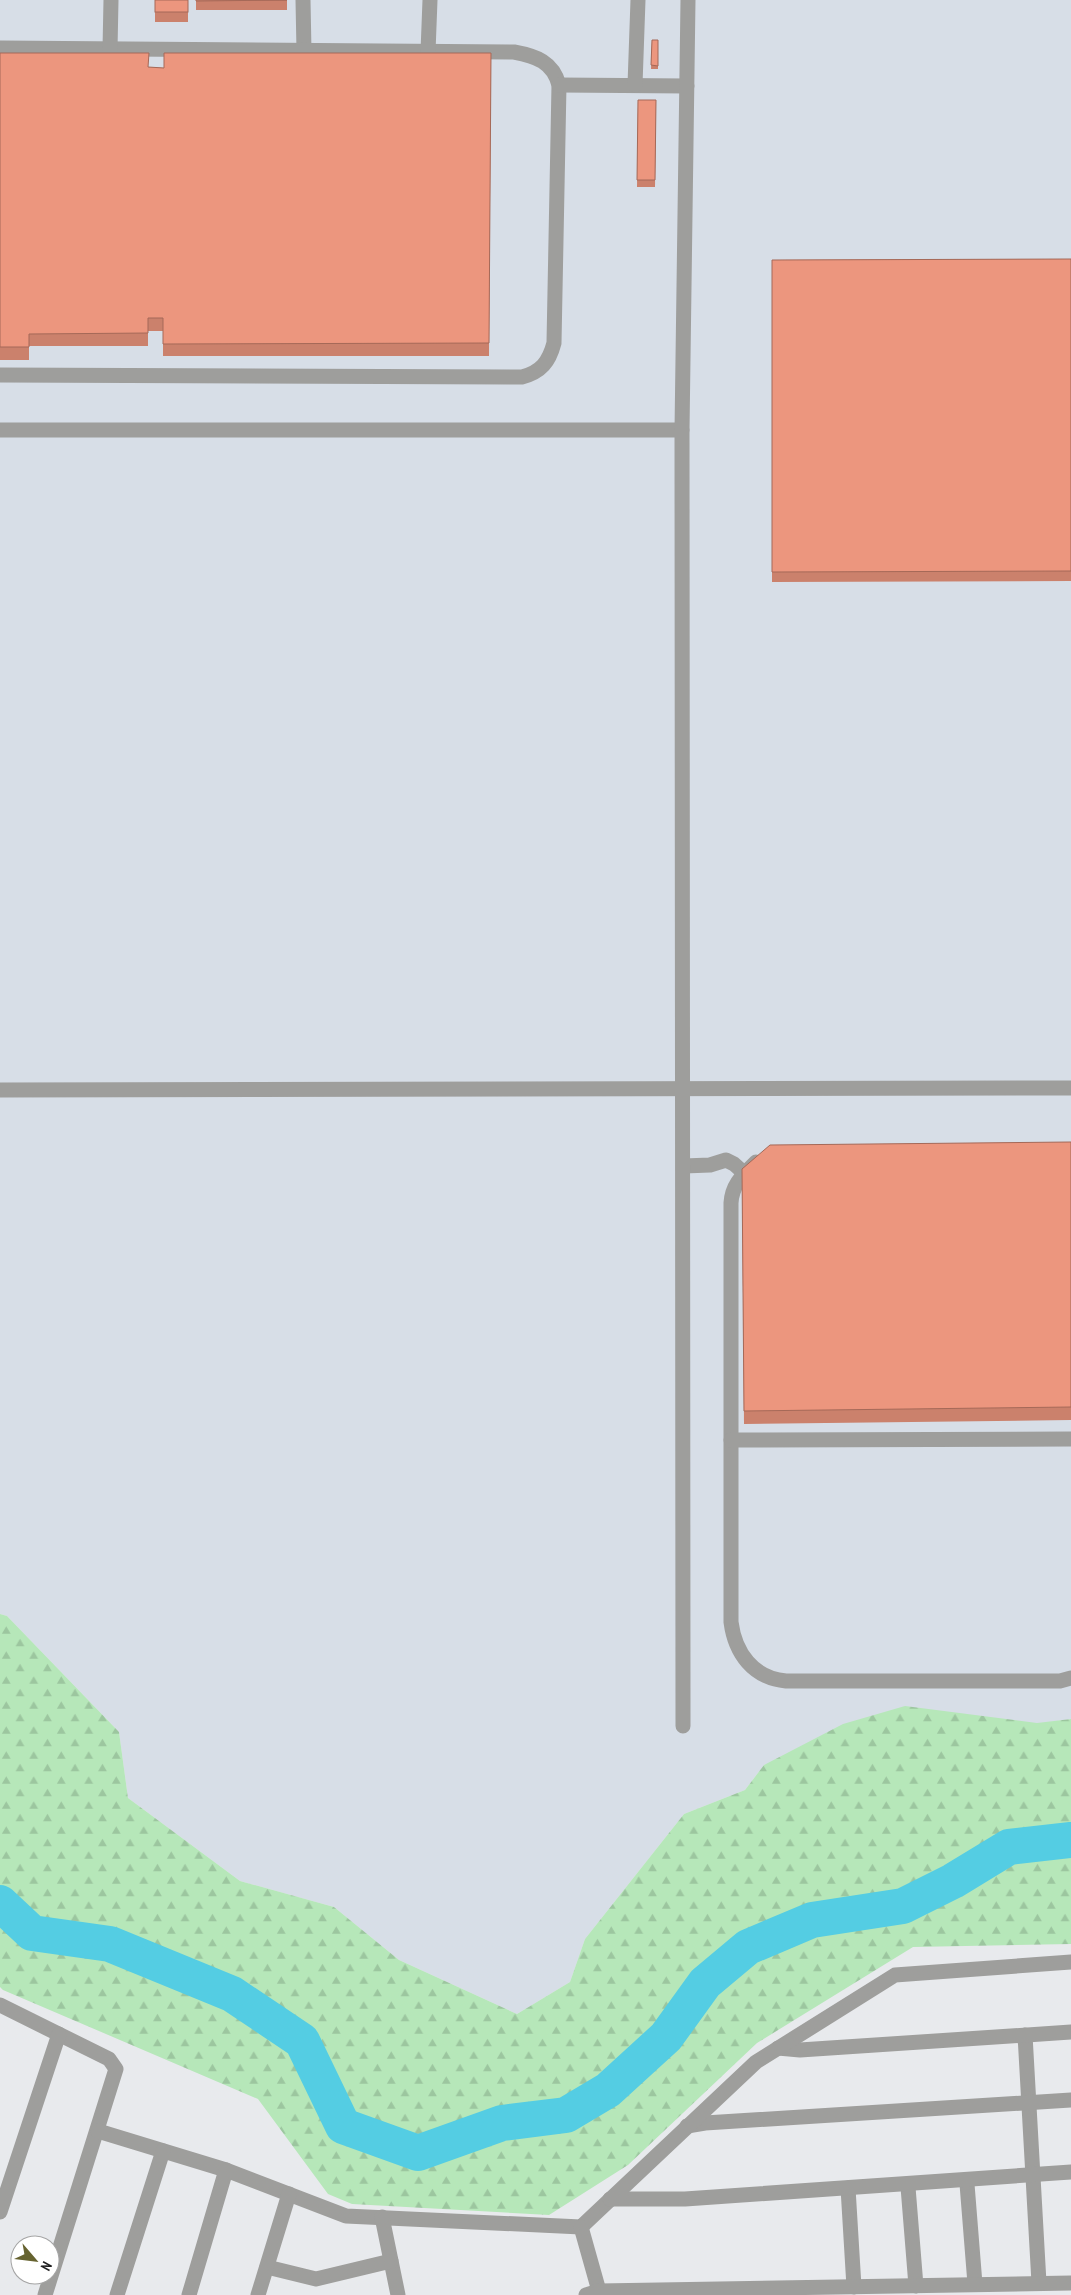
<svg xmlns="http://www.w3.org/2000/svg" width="1071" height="2295" viewBox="0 0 1071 2295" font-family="'PT Sans Narrow',sans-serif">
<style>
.built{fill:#d7dee7}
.forest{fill:url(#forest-firs)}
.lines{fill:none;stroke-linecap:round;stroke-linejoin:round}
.river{stroke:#54cde3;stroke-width:36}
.minor{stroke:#9e9e9c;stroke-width:15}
.wall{fill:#cb816c}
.building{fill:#ec967e;stroke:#a56958}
</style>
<defs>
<pattern id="forest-firs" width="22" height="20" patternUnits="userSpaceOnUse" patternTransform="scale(1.25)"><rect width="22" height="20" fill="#b6e7b9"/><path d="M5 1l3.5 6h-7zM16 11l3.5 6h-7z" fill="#9cc69f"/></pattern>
</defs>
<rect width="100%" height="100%" fill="#e8eaed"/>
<path class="built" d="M0,0h1071v1719l-307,46 -19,25 -61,24 -99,125 -15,43 -53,32 -118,-54 -65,-53 -94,-26 -112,-83 -9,-66 -112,-116 -7,-2z"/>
<path class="forest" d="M0,1614l7,2 112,116 9,66 112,83 94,26 65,53 118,54 53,-32 15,-43 99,-125 61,-24 19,-25 79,-41 62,-18 132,17 34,-4v225l-158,3 -156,96 -129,122 -79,50 -197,-11 -24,-10 -70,-95 -255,-109 -3,-3z"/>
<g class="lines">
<path class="river" d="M0,1903l32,30 78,11 122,50 70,47 41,85 75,27 84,-30 64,-8 42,-25 58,-53 39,-54 43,-36 64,-27 91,-14 50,-25 56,-34 62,-7"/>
<g class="minor">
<path d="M303,0l1,51"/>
<path d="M0,48l514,4c22,4 39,10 45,33l-5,258c-5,19 -13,29 -32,34l-522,-2"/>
<path d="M110,49l1,-49"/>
<path d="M428,52l2,-52"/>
<path d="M559,85l128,1"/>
<path d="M635,85l3,-85"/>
<path d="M0,430h682"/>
<path d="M0,1090l1071,-2"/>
<path d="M756,1162c-13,13 -24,22 -25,41v419c4,31 22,56 55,59h274l11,-3"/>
<path d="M684,1166l26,-1 16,-5 8,4 10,9"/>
<path d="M731,1440l340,-1"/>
<path d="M683,1726l-1,-1296 6,-430"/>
<path d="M0,2005l109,54 7,10 -71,226"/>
<path d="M1025,2035l14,248"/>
<path d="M778,2048l22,2 271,-18"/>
<path d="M687,2126l18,-3 366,-23"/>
<path d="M98,2131l128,39 120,46 235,11 175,-165 139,-87 176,-13"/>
<path d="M967,2184l8,100"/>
<path d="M908,2187l8,99"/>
<path d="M848,2188l6,99"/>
<path d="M610,2199h75l386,-27"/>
<path d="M0,2212l59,-178"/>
<path d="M382,2217l16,78"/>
<path d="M581,2227l18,64"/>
<path d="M267,2267l49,12 75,-18"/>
<path d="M117,2295l46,-144"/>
<path d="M189,2295l37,-125"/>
<path d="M258,2295l31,-101"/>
<path d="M586,2295l13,-4 472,-8"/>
</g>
</g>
<g class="wall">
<rect x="155" y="0" width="33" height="22"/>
<rect x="196" y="0" width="91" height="10"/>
<path d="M652,40h6v29h-7z"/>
<path d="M0,53l149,14 15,1 327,-15 -2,303h-326v-25h-15v15h-119v14h-29z"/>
<path d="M638,100h18l-1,87h-18z"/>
<path d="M1071,259v322l-299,1v-322z"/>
<path d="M1071,1142v278l-327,4 -2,-255z"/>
</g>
<g class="building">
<rect x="155" y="0" width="33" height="12"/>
<path d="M196,0h91l-91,1z"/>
<path d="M652,40h6v26l-7,-1z"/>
<path d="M0,53h149l-1,14 16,1v-15h327l-2,290 -326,1v-26h-15v15l-119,1v13h-29z"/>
<path d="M638,100h18l-1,80h-18z"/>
<path d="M1071,259v312l-299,1v-312z"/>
<path d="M1071,1142v265l-327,4 -2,-242 28,-24z"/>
</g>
<g transform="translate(35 2260) rotate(118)"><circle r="24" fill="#ffffff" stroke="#a5a5a5"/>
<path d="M0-4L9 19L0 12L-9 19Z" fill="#666330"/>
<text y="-8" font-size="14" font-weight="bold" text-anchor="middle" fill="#1e1e1f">N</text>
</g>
</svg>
